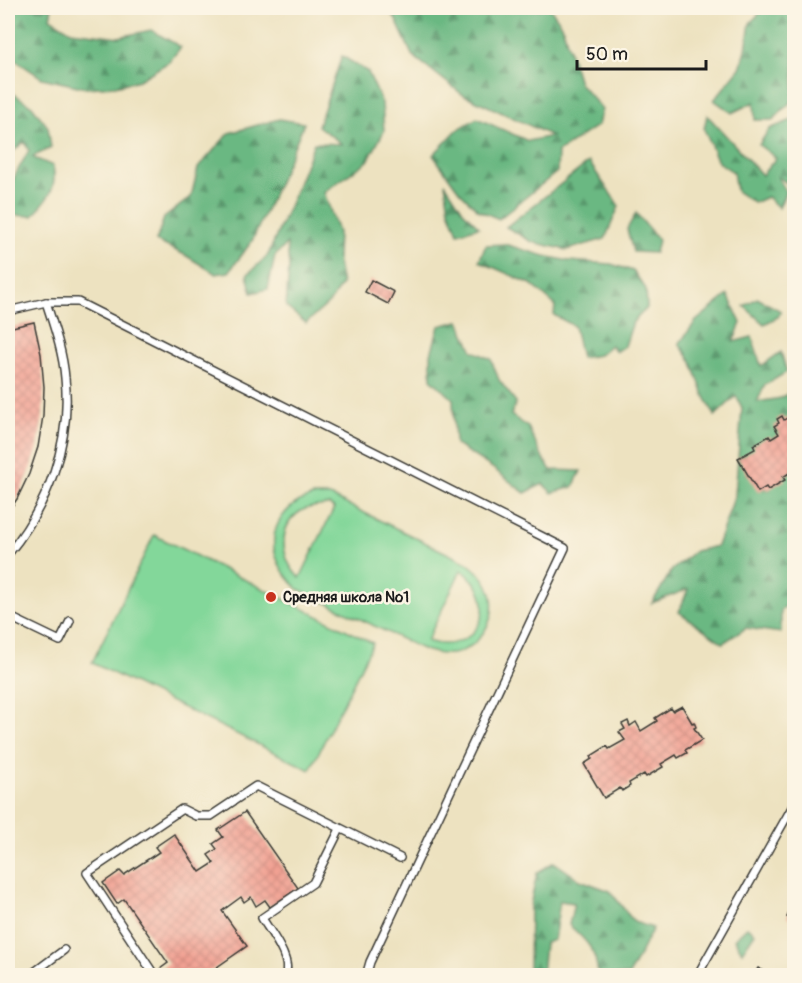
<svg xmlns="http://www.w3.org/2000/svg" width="802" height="983" viewBox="0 0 802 983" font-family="Pangolin,sans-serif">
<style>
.forest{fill:url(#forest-firs);stroke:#436a4f;stroke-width:1.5}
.pitch{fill:#83d79a;stroke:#507a5b;stroke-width:1.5;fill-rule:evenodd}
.building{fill:url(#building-cross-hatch)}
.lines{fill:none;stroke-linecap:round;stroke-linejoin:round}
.service-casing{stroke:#3b3a35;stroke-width:10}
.service{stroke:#fff;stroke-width:7}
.poi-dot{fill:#c8321e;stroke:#fcf5e5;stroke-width:2}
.labels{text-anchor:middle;stroke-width:5;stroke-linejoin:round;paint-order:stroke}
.poi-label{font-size:15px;font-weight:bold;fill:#1c1c1c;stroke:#fcf5e5;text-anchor:start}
</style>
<defs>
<pattern id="forest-firs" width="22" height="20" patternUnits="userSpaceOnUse" patternTransform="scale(1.5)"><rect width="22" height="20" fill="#6ab882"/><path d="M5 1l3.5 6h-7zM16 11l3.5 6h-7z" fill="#56956a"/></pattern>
<pattern id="building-cross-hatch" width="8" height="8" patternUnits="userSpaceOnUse" patternTransform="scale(1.5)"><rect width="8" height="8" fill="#f1a092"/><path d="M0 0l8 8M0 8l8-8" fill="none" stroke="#ce897d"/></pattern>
</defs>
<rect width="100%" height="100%" fill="#fcf5e5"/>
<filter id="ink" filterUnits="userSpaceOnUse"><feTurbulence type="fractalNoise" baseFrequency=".0167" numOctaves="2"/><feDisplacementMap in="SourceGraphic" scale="12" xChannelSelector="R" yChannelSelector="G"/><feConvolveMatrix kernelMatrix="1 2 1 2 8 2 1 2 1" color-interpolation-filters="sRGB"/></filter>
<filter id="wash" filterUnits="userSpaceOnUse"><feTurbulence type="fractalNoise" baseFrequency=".008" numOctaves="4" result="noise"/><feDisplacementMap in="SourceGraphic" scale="24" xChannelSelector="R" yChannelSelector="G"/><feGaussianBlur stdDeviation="1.35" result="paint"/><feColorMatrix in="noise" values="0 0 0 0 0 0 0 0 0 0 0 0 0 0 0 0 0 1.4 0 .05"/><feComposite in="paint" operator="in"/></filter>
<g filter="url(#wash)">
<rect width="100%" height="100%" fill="#ede2c0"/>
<g class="forest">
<path d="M8,8h44l-2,10 21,13 48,6 32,-7 30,17 -12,15 -30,18 -24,6 -29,2 -44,-10 -34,-23z"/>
<path d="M386,8h164l12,17 17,58 23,26 -4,16 -40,27 -1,20 -58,47 -21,-9 -19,-19 -26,-36 24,-25 20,-12 51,23 24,-5 -90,-42 -50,-39 -17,-37z"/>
<path d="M765,8h29v91l-21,21h-18l-1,-18 -22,11 -18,-13 26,-32 6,-18 4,-27z"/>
<path d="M342,56l26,16 14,31 2,28 -16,30 -44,31 14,40 -1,26 5,26 -12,18 -24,21 -20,-16 3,-40 -2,-23 -12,12 -7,33 -16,4 -5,-18 21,-20 25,-58 21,-54 28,1 -24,-18z"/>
<path d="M8,90l24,16 16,21 3,21 -19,9 21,9c5,22 -6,34 -20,50l-23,-1c-9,-23 9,-45 19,-65l-5,-8 -16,14z"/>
<path d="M707,115l55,60 14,-17 -17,-13 10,-16 25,-10v69l-17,-12 9,15 -7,17 -12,-11 -13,6 -18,-12 -3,-19 -15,-10 -14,-33z"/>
<path d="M279,119l25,4 -21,50 -31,68 -23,31 -13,2 -31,-19 -29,-14 8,-23 27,-21 7,-29 31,-35z"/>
<path d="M589,162l30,44 -14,33 -38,11 -35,-8 -26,-15z"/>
<path d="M445,183l18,28 16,16 -21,6 -9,-23z"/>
<path d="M636,213l22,27 -3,13 -22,-1 -6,-23z"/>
<path d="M504,244l41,12 24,5 42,3 22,7 13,18 1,19 -14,14 -8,24 -9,6 -5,-7 -12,10 -18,3 -7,-32 -20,-11 1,-10 -24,-21 -52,-23 7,-16z"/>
<path d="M728,295l13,28 -8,19 19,-5 9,29 20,-14 6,20 -22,13 -8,17 24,-4 13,-9v167l-4,10 4,10v23l-13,11v23l-35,-5 -23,15 -44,-31 9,-23 -36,14 20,-33 23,-19 22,-5 18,-51 7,-87 -6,-12 -21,20 -11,-21 -13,-35 -12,-16 17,-23z"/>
<path d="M757,298l24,13 -3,6 -14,7 -20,-18z"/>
<path d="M459,321l14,30 18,8 8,21 17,22 -5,13 17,12 14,30 9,13 30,1 -8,16 -21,6 -9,-9 -18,9 -34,-26 -36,-23 -2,-45 -22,-20v-25l8,-28z"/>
<path d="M554,862l26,18 30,11 24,31 19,6 -24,47h-31c-2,-25 -10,-33 -29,-50l5,-22 -14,-2 -6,39 -9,3 -3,32h-13l1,-69 7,-33z"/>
<path d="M747,927l8,6 -13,19 -8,-13z"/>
</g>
<g class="pitch">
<path d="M313,496h17l137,67c9,7 18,14 22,25 11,26 -6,56 -32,65 -11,3 -22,0 -33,-3l-126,-61c-20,-19 -34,-46 -16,-72 5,-7 11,-12 18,-16 4,-2 9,-3 13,-5zM329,505l5,3 -34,70c-19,-18 -24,-51 1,-67 8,-5 19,-5 28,-6zM461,570c44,29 17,88 -34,71z"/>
<path d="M154,535l219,108 -63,127 -218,-107z"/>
</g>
<g id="blocks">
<g class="building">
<path d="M371,280l23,12 -6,12 -23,-12z"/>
<path d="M34,322l7,32 3,33 -1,29 -5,31 -9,27 -12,25 -9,13v-184z"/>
<path d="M782,416l2,4 6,-4 4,8v46l-11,7 2,3 -17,10 -2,-3 -8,5 -20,-34 17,-9 -2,-4 16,-9 2,3 8,-5 -5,-8 5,-3 -2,-4z"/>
<path d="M682,706l10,17 2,-1 2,5 -2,1 8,12 -17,10 2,3 -9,5 -2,-3 -15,9 2,3 -17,10 -2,-3 -15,9 1,3 -8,5 -2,-3 -16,10 -20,-34 8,-5 -1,-3 16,-10 2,3 16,-9 -6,-8 6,-3 -3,-5 6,-3 2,5 6,-4 5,9 16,-10 -2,-3 16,-10 2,3z"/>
<path d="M245,812l53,76 -28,19 -5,-7 -9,6 -5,-9 -7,5 -3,-5 -19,14 25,35 -43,30h-40l-4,-7 8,-6 -44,-64 -7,5 -14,-21 17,-12 4,4 35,-23 -4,-5 19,-13 26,38 14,-9 -6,-8 9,-6 -4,-5 10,-7 -5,-7z"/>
<path d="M794,902v18l-7,-3z"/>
<path d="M758,968l13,8h-14l-3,-2z"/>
</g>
</g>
</g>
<g filter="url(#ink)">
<use href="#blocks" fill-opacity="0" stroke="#3b3a35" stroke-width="1.5"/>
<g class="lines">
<defs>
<g id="service">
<path d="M8,311l38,-9h32l487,246 -195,414 -4,14"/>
<path d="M8,554c40,-48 64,-113 57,-176 -2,-26 -11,-51 -19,-76"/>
<path d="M8,616l52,25 10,-20"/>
<path d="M29,976l35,-26"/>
<path d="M155,976l-68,-103 95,-64 14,7h15l45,-30 144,72"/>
<path d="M285,976c8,-16 -15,-44 -23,-58l51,-35 27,-54"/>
<path d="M697,976l97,-172"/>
</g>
</defs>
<use href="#service" class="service-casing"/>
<use href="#service" class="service"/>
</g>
</g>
<circle class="poi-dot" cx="271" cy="597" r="6"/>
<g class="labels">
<g class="poi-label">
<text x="283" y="602">Средняя школа №1</text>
</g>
</g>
<rect width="802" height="983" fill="none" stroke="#fcf5e5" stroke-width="30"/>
<path d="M577 60v9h129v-9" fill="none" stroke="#1c1c1c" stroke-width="3"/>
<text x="586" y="60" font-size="18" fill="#1c1c1c" stroke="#fcf5e5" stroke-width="4.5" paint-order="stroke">50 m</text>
</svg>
